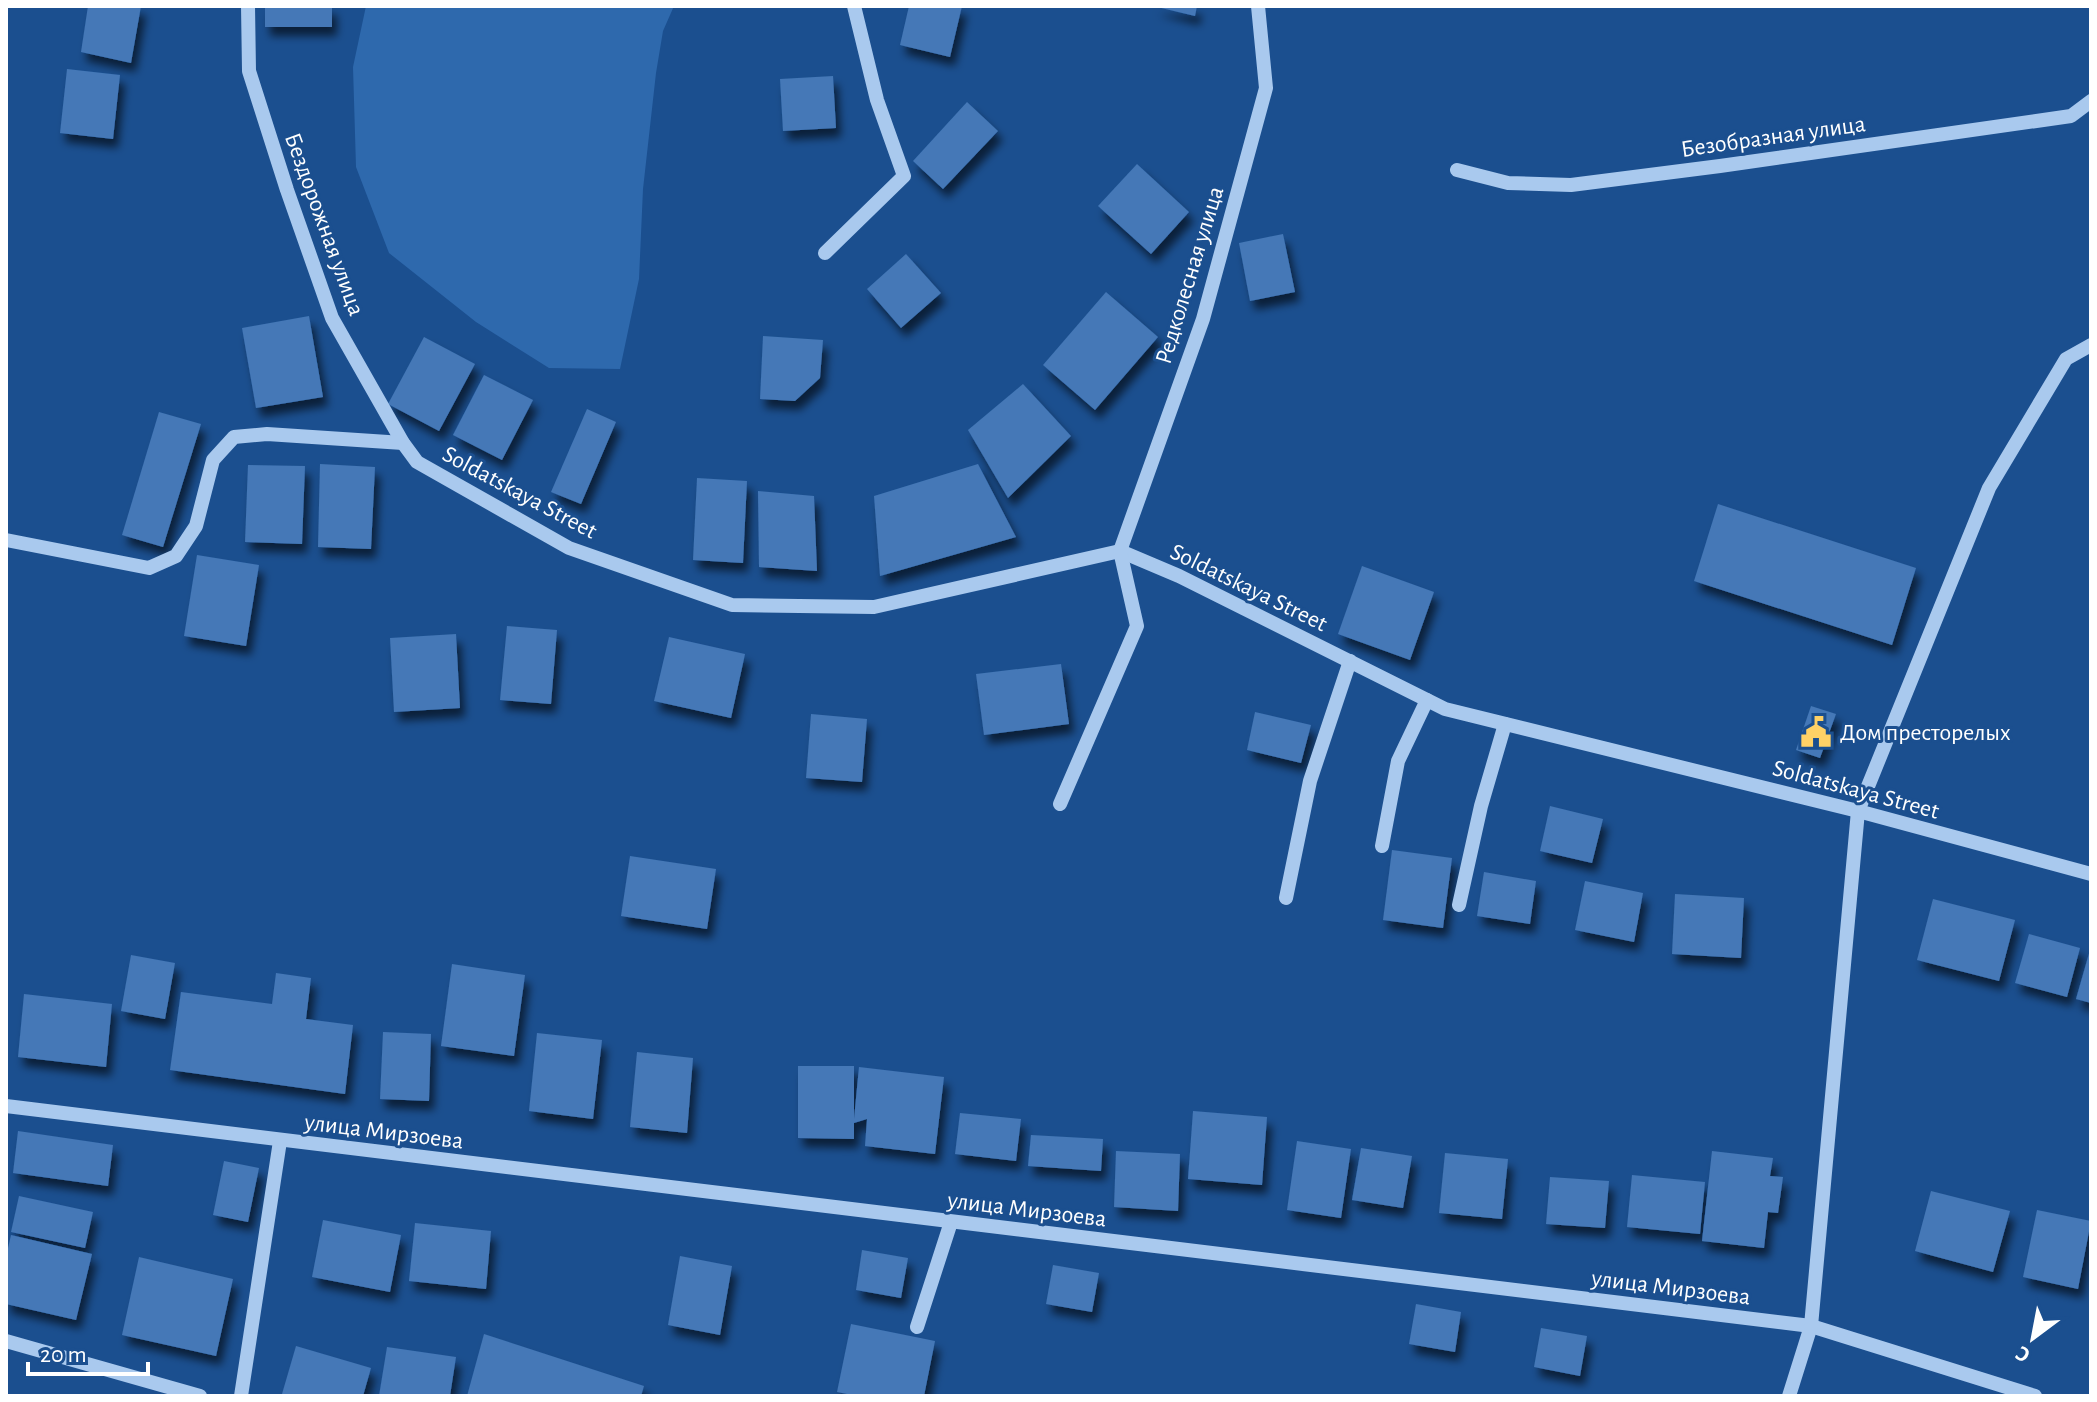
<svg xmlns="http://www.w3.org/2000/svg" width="2097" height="1402" viewBox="0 0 2097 1402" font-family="'Alegreya Sans',sans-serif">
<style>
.green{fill:#2e69ad}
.building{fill:#4478b7;filter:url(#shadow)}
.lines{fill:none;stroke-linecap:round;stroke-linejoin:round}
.minor{stroke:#a9c9ee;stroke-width:14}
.labels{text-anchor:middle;stroke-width:6;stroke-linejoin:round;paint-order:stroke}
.street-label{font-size:24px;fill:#fff;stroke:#1b4f8f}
.poi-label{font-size:24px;fill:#fff;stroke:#1b4f8f;text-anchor:start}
</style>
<defs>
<filter id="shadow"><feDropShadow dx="5" dy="9" stdDeviation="4" flood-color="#0009"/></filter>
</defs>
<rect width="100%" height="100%" fill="#1b4f8f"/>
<path class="green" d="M366,6h308l-11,25 -7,42 -13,116 -4,90 -19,90 -71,-1 -73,-46 -87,-69 -33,-86 -3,-100z"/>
<g class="building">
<path d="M88,6h53l-10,57 -50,-11z"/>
<rect x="265" y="6" width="67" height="21"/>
<path d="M909,6h53l-12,51 -50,-12z"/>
<path d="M1153,6h44l-2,10z"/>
<path d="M67,69l53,6 -7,64 -53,-6z"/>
<path d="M833,76l3,52 -53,3 -3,-52z"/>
<path d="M967,102l31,29 -55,58 -30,-28z"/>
<path d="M1137,164l52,48 -38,42 -53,-48z"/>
<path d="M1283,234l12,58 -45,9 -11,-58z"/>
<path d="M906,254l35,39 -40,35 -34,-39z"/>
<path d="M1106,292l52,45 -63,73 -52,-45z"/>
<path d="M309,316l14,81 -67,11 -14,-80z"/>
<path d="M763,336l60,4 -3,38 -25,23 -35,-2z"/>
<path d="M424,337l51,27 -36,67 -51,-27z"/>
<path d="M484,375l49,25 -31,60 -49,-25z"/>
<path d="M1023,384l48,52 -63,62 -40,-68z"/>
<path d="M587,409l29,13 -35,82 -30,-12z"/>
<path d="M159,412l42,12 -38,123 -41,-12z"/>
<path d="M320,464l55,3 -4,82 -53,-2z"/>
<path d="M978,464l38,73 -136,39 -6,-80z"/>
<path d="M248,465l57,1 -3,78 -57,-2z"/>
<path d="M697,478l50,3 -4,82 -50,-3z"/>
<path d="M758,491l56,5 3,75 -58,-4z"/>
<path d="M1718,504l198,64 -24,77 -198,-64z"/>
<path d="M197,555l62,10 -13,81 -62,-10z"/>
<path d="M1362,566l72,26 -24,68 -72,-26z"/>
<path d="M507,626l50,4 -6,74 -51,-4z"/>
<path d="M456,634l4,74 -66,4 -4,-74z"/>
<path d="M669,637l76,17 -14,64 -77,-17z"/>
<path d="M1061,664l8,60 -85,11 -8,-61z"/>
<path d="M1811,706l25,8 -16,44 -24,-8z"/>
<path d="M1255,712l56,13 -10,38 -54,-13z"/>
<path d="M811,714l56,5 -5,63 -56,-4z"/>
<path d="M1550,806l53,13 -11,44 -52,-12z"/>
<path d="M1392,850l60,8 -9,70 -60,-8z"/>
<path d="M630,856l86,13 -9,60 -86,-13z"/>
<path d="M1484,872l52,9 -6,43 -53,-8z"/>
<path d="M1585,881l58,12 -9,49 -59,-12z"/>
<path d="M1675,894l69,4 -3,60 -69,-4z"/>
<path d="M1933,899l82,21 -16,61 -82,-21z"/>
<path d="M2029,934l51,14 -13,49 -52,-14z"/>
<path d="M2090,950h1v53l-15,-4z"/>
<path d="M131,955l44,8 -10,56 -44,-8z"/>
<path d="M452,964l73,11 -11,81 -73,-10z"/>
<path d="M276,973l35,5 -5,41 47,6 -8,69 -175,-24 11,-78 91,12z"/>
<path d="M24,994l88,10 -6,63 -88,-10z"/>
<path d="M383,1032l48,2 -2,67 -49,-2z"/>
<path d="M537,1033l65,7 -9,79 -64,-8z"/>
<path d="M637,1052l56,6 -6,75 -57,-6z"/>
<path d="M798,1066h56v53l5,-52 85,10 -9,77 -70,-8 2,-27 -13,4v16l-56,-1z"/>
<path d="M1193,1111l74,6 -5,68 -74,-6z"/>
<path d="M960,1113l61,6 -5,42 -61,-7z"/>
<path d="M18,1131l95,14 -5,41 -95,-13z"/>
<path d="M1031,1135l72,4 -2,32 -73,-5z"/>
<path d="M1297,1141l54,8 -10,69 -54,-8z"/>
<path d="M1361,1148l51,8 -9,52 -51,-8z"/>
<path d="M1116,1151l64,3 -2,57 -64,-4z"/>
<path d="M1712,1151l61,7 -3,18 13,1 -5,36 -10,-1 -4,36 -62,-7z"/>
<path d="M1445,1153l63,6 -6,60 -63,-6z"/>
<path d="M224,1161l35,7 -11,54 -35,-7z"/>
<path d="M1632,1175l73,7 -5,52 -73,-7z"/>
<path d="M1550,1177l59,4 -4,47 -59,-4z"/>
<path d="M1931,1191l79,20 -17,61 -78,-21z"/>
<path d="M19,1196l74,16 -8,36 -74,-16z"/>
<path d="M2037,1210l54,11 -13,68 -55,-12z"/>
<path d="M323,1220l78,15 -11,57 -78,-15z"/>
<path d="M415,1223l76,8 -5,58 -77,-8z"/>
<path d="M11,1235l81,19 -16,66 -70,-16v-47z"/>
<path d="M862,1250l46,8 -7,40 -45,-8z"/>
<path d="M680,1256l52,10 -12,69 -52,-10z"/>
<path d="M139,1257l94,22 -17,77 -94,-21z"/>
<path d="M1053,1265l46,8 -7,39 -46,-8z"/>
<path d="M1416,1304l45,8 -6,40 -46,-8z"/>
<path d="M851,1324l84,17 -11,55h-67l-20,-4z"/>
<path d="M1541,1328l46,8 -7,40 -46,-9z"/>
<path d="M484,1334l160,52 -3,10h-174z"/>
<path d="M296,1346l75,22 -8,28h-73l-8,-2z"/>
<path d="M387,1347l69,10 -6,39h-71z"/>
</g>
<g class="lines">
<g class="minor">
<path d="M248,6l1,65 38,119 45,128 71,125 14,19 152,86 163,57 142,2 246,-56 59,25 266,133 413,102 233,63"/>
<path d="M1457,170l51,13 63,2 149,-19 351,-50 20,-15"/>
<path d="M825,253l79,-77 -27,-76 -23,-94"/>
<path d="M6,540l143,28 27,-12 20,-30 17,-66 21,-23 33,-3 136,9"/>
<path d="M1060,804l77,-178 -17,-75 83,-232 63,-231 -8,-82"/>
<path d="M1382,846l16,-85 29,-61"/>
<path d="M1286,898l24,-117 40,-120"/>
<path d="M1459,905l22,-99 24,-82"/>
<path d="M6,1106l1805,220 224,70"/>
<path d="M917,1327l34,-105"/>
<path d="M6,1341l194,55"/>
<path d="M241,1396l39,-255"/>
<path d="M1789,1396l22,-70 47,-515 131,-323 77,-129 25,-14"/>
</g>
</g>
<defs>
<symbol id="civic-bare" viewBox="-9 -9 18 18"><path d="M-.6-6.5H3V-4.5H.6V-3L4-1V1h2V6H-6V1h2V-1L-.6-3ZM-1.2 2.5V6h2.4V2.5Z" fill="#ffd166" stroke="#1b4f8f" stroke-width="2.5" paint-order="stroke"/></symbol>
</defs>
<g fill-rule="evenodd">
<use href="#civic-bare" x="1794" y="710" width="44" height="44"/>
</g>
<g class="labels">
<g class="street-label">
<text transform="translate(1773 136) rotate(-8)" y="8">Безобразная улица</text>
<text transform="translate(325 224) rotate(70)" y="8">Бездорожная улица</text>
<text transform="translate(1189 275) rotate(-73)" y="8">Редколесная улица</text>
<text transform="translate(520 492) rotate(28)" y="8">Soldatskaya Street</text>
<text transform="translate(1249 587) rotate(26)" y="8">Soldatskaya Street</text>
<text transform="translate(1856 789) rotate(15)" y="8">Soldatskaya Street</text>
<text transform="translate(384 1131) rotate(7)" y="8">улица Мирзоева</text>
<text transform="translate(1027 1209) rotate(7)" y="8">улица Мирзоева</text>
<text transform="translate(1671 1287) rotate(7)" y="8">улица Мирзоева</text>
</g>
<g class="poi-label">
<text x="1840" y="740">Дом престорелых</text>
</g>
</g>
<rect width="2097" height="1402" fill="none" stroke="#ffffff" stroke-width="16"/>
<g transform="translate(2033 1338) rotate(212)" stroke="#1b4f8f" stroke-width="6" paint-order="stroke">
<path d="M0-6L14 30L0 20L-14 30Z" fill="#ffffff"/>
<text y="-12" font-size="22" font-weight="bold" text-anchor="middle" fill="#ffffff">С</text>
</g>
<path d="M28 1362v12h120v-12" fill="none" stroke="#ffffff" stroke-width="4"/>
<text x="40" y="1362" font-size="24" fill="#ffffff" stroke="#1b4f8f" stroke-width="6" paint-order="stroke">20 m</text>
</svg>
